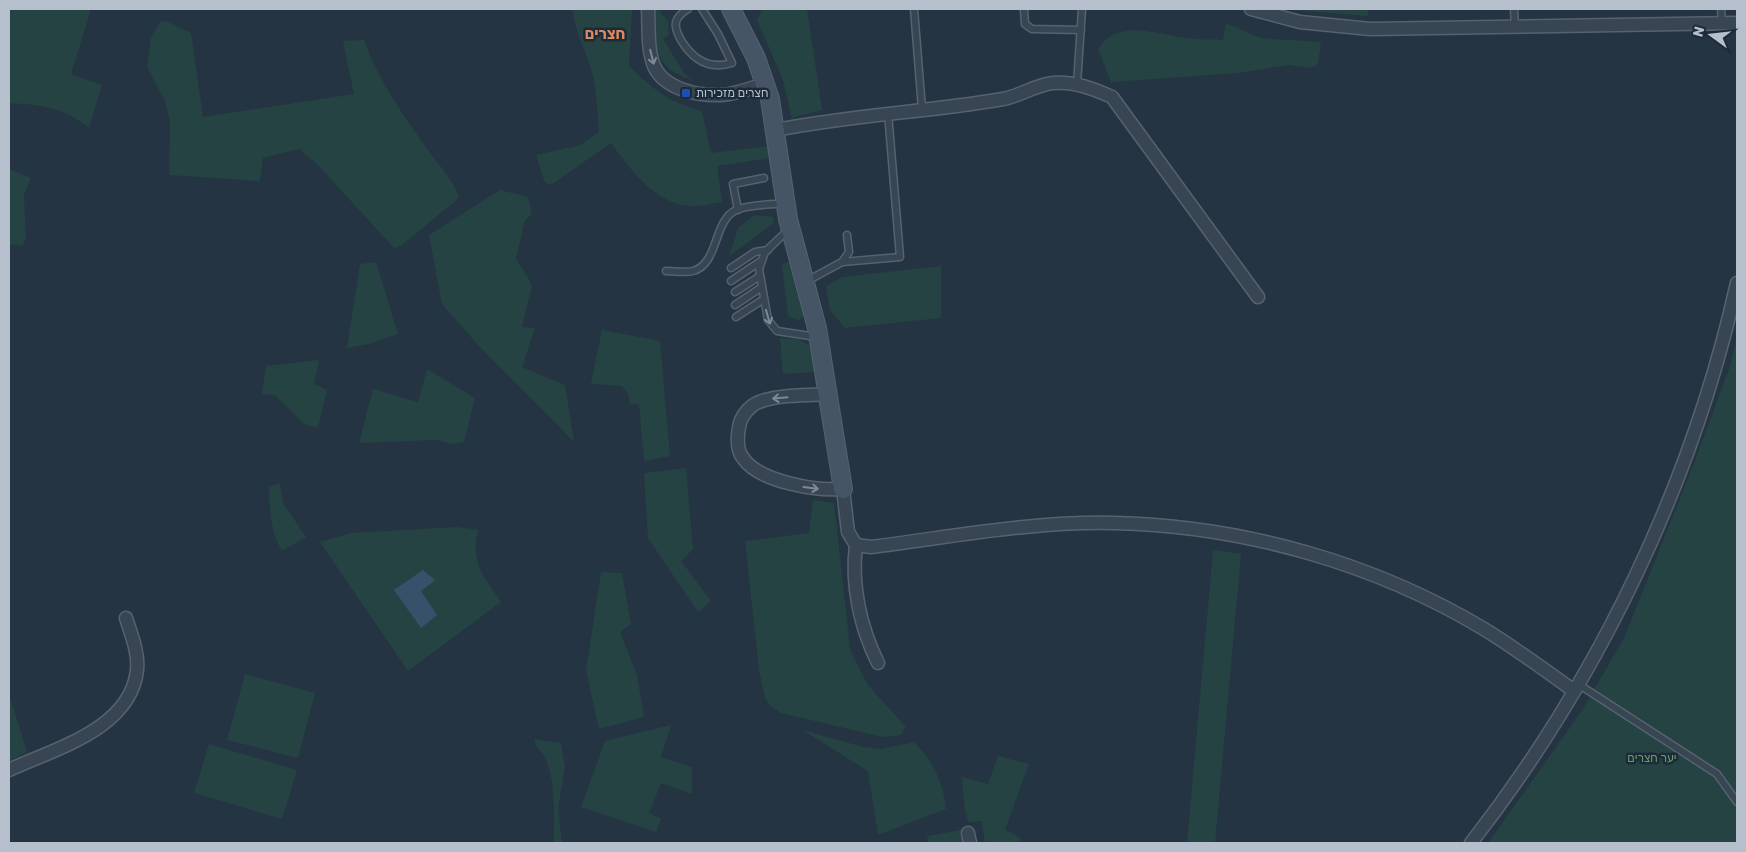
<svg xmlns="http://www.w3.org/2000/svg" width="1746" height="852" viewBox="0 0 1746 852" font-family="Rubik,'Noto Sans Hebrew',sans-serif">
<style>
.green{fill:#264343}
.water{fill:#37516a}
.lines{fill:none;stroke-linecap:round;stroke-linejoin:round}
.lane-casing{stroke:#56636f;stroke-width:9}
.street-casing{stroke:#56636f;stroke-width:15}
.secondary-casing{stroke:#56636f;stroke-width:20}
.lane{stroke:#384552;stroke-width:6}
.street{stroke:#384552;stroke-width:12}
.secondary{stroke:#465565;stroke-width:18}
.oneway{stroke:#7d8995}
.transit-dot{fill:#1a4fb4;stroke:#1d2a37;stroke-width:2}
.labels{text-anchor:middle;stroke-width:5;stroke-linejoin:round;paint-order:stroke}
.poi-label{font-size:12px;fill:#b5c0cc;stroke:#1d2a37;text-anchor:start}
.park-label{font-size:12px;fill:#6a9f71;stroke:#1d2a37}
.quarter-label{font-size:15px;font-weight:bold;fill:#dd895f;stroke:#1d2a37}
</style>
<rect width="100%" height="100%" fill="#243442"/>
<g class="green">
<path d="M9,9h82l-20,65 31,11 -13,42c-28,-20 -47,-22 -80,-24z"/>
<path d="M572,9h60l-3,57c24,23 39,36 73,45l9,42 59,-7v12l-53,8 5,36c-9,1 -18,4 -27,4 -38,1 -64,-36 -84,-63l-60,42 -6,-2 -9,-28 45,-10 18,-14c-2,-19 -2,-40 -7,-59 -6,-21 -17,-41 -20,-63z"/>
<path d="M655,9h6l-2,2 9,10 1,14 -6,4 21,34 9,7c-41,-12 -37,-34 -38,-71z"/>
<path d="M762,9h45l15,101 -30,8 -9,-38 -26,-60z"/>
<path d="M1279,9h89v7z"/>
<path d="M161,21l7,1 23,11 12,84 151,-23 -11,-53 21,-1c13,38 38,73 61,106 12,17 28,33 34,52l-57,47 -8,3 -77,-84 -18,-15 -36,9 -3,23 -91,-6 1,-53 -4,-19 -19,-36 4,-30z"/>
<path d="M1226,23l34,15 61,4 -3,22 -7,4 -22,-3 -51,8 -127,9 -13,-33c20,-32 59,-14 89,-11 12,2 24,1 36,2z"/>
<path d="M9,169l22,9 -7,17 2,44 -4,7 -13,-2z"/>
<path d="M500,190l28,7 4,17 -7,6 -9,38 16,27 -10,42 13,1 -13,39 43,18 9,57 -96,-97 -36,-41 -13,-69z"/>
<path d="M754,215l19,2 1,6 -45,33 9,-28z"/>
<path d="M791,261l13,45 -1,11 -4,3 -11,-4 -6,-52z"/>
<path d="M376,262l22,72 -29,10 -22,4 13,-84z"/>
<path d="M941,266v52l-96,10 -15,-18 -4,-24 16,-9z"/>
<path d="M602,330l58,11 10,115 -26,5 -5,-57h-9l-2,-10 -6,-8 -31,-2z"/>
<path d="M1737,335v508h-249l93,-131 43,-74 69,-172 37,-100z"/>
<path d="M780,338l18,1 14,8 4,25 -33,2z"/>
<path d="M319,360l-5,24 13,6 -9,38 -14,-4 -29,-29 -13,-1 4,-28z"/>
<path d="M427,369l48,29 -11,44 -12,2 -16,-4 -77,3 14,-54 45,13z"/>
<path d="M686,468l7,81 -12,12 30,40 -13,11 -50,-74 -4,-65z"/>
<path d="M280,483l3,20 23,34 -24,14c-12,-21 -12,-40 -13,-64z"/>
<path d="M813,500l21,3 16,146 17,35 39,43 -5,8 -18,2 -102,-24 -11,-7 -5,-8 -6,-28 -14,-129 64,-8z"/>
<path d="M457,527l21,3c-8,33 6,46 23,72l-93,69 -88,-129 31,-9z"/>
<path d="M1213,550l28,4 -26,289h-28z"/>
<path d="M601,572l21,1 9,51 -11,8 17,43 7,42 -45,12 -13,-58z"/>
<path d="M245,674l70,19 -17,65 -71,-18z"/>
<path d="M9,694l18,58 -18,9z"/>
<path d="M671,725l-10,32 31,10v27l-31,-11 -12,30 12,6 -5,13 -75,-25 24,-66z"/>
<path d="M803,730l60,17 18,2 33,-7c18,17 30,42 32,67l-68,26 -10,-64z"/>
<path d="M534,739l27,4 4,24 -7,42 4,34h-8c0,-23 2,-64 -9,-85 -4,-7 -9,-10 -11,-19z"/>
<path d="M209,744l88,26 -15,49 -88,-26z"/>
<path d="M998,756l31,8 -24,66 16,8 -2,5h-34l-3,-22 -14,1 -4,-18 -2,-27 26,7z"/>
<path d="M961,830l2,13h-35l-1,-7z"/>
</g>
<path class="water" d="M423,570l12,10 -14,11 16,24 -16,13 -27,-38z"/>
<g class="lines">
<defs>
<g id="lane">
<path d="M688,9c-15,9 -15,17 -7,31 12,20 28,30 51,23l-14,-29 -16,-25"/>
<path d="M914,9l8,100"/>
<path d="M1024,9l1,15 7,5 49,1"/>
<path d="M1514,9l1,18"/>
<path d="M1721,9l1,14"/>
<path d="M1077,84l5,-75"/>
<path d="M738,210l-5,-26 31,-6"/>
<path d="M789,229l-24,23 -6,17 9,51 9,11 40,6"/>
<path d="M842,262l58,-5 -12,-144"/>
<path d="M731,268l24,-16 13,-2"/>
<path d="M666,271c8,0 19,2 27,0 26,-7 20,-50 43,-61 14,-6 34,-5 50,-7"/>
<path d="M731,281l30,-20"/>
<path d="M807,281l35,-19 7,-10 -2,-17"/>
<path d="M735,292l25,-16"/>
<path d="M735,305l27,-18"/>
<path d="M736,317l28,-18"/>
<path d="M1578,684l139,90 20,28"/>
</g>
<g id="street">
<path d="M648,9c1,18 -1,39 6,57 10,23 44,30 67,29 15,-1 30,-7 44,-11"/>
<path d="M1251,9l49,13 70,7 367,-6"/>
<path d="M776,130c75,-15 152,-18 227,-31 17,-3 32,-14 50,-16 21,-2 41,6 59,14l146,200"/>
<path d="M828,394c-21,2 -48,0 -69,8 -10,4 -19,15 -20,26 -2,9 -2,23 4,30 16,24 73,33 100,31l5,43 8,13 15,2c80,-10 162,-26 244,-24 128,3 259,40 369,106 31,19 61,41 90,62"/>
<path d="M856,545c-5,39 4,82 22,118"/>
<path d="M9,770c45,-21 122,-41 128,-100 2,-17 -6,-36 -11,-52"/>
<path d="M968,833l2,10"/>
<path d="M1471,843c127,-163 221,-358 266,-560"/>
</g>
<path id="secondary" d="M731,9l25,49 14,41 18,120 29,109 26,161"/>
</defs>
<use href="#lane" class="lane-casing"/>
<use href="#street" class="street-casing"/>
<use href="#secondary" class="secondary-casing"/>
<use href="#lane" class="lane"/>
<use href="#street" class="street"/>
<use href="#secondary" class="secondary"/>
</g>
<defs><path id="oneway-shaft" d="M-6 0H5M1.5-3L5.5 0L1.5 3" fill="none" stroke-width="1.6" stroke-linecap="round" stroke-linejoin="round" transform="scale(1.25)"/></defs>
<g class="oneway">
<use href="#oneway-shaft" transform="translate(652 57) rotate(76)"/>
<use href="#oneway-shaft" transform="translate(768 317) rotate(74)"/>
<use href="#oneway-shaft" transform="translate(780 398) rotate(175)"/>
<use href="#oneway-shaft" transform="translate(811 488) rotate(7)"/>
</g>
<rect class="transit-dot" x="681" y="88" width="10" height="10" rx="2.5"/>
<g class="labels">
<g class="poi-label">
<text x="696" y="97">חצרים מזכירות</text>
</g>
<g class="park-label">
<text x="1652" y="762">יער חצרים</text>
</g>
<g class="quarter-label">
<text x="605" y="39">חצרים</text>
</g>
</g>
<rect width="1746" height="852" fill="none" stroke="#b5c0cc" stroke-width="20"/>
<g transform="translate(1711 35) rotate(285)" stroke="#1d2a37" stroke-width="4" paint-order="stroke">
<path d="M0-4L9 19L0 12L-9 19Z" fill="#b5c0cc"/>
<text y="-8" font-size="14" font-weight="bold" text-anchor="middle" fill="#b5c0cc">N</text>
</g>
</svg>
